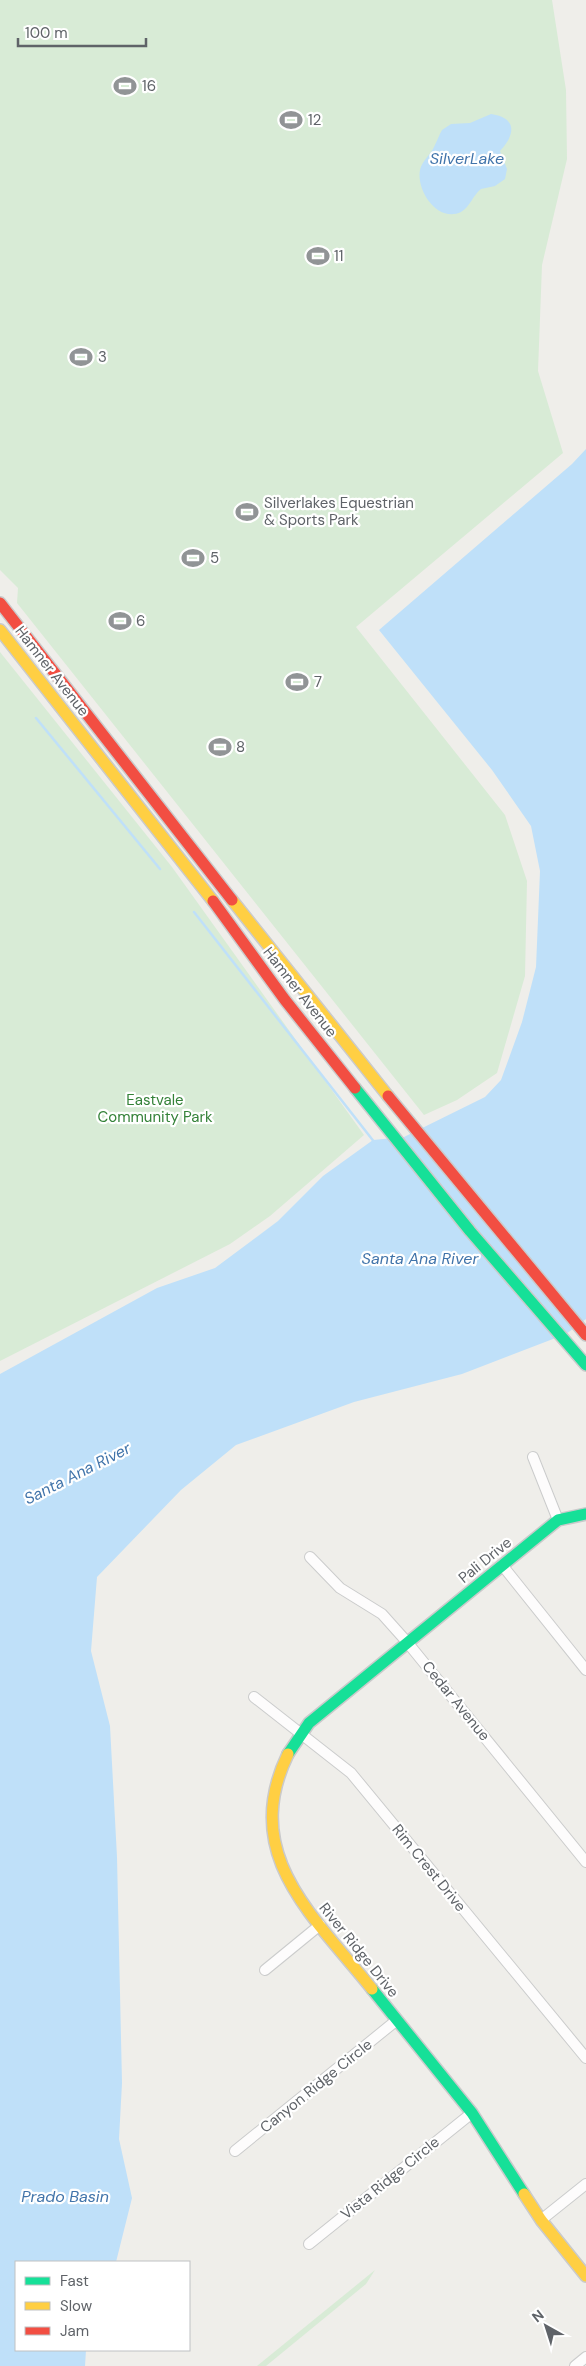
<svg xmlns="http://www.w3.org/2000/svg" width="586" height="2366" viewBox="0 0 586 2366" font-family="'DM Sans',sans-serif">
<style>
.green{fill:#d8ebd6}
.water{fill:#bfe0f9}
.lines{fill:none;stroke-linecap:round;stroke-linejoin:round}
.stream{stroke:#bfe0f9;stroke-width:2.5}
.street-casing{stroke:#cbcccc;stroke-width:12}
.fast-casing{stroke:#cacacb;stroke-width:14}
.slow-casing{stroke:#cacacb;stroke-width:14}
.jam-casing{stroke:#cacacb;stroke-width:14}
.street{stroke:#fdfcfc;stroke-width:10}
.fast{stroke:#16e098;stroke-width:11}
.slow{stroke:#ffcf43;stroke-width:11}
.jam{stroke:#f24e42;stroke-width:11}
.labels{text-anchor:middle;stroke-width:4.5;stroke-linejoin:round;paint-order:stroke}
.poi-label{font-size:15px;fill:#5f6368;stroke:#fff;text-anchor:start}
.street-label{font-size:15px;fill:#5f6368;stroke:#fff}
.park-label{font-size:15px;fill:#348238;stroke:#fff}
.water-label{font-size:16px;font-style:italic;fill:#4174aa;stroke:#fff}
</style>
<rect width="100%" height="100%" fill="#efeeea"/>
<g class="green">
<path d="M0,0h552l14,90 1,69 -25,106 -4,106 25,82 -207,174 149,188 22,66 -2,95 -28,97 -40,27 -33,15 -407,-512 1,-15 -18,-18z"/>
<path d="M0,652l172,215 192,268 -94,81 -40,28 -230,117z"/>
<path d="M375,2270l-9,14 -100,82h-9z"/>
</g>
<g class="water">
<path d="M491,114c27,4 24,21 9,37l7,18 -2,10 -10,7 -14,3c-8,6 -11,18 -20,23 -23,11 -45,-21 -41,-42 2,-9 10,-15 14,-23 3,-6 5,-12 8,-17l9,-6 19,-1z"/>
<path d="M586,449v870l-20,15 -104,40 -108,28 -118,43 -55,45 -84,87 -6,74 19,75 7,131 5,226 -3,56 13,59 -16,64h-100v88h70l-1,16h-85v-992l157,-86 58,-20 63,-47 45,-45 50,-36 31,-3 81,-40 16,-17 21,-58 14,-55 4,-96 -9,-45 -39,-56 -113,-140 193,-166z"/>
</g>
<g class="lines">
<g class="stream">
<path d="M36,718l124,151"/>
<path d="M194,912l181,231"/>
</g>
<defs>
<g id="street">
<path d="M533,1457l25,63"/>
<path d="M310,1557l30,31 42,26 25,28 179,220"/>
<path d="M502,1565l84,105"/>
<path d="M254,1697l97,76 235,285"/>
<path d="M265,1970l55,-45"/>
<path d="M235,2151l162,-131"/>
<path d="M541,2220l45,-36"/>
<path d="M309,2244l163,-131"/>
<path d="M575,2366l11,-9"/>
</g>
<g id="fast">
<path d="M355,1088l115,143 116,134"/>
<path d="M288,1754l21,-31 249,-203 28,-6"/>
<path d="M372,1989l100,124 52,81"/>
</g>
<g id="slow">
<path d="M0,630l213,271"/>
<path d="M232,900l156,196"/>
<path d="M288,1754c-49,101 26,162 84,235"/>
<path d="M524,2194l17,26 45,56"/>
</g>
<g id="jam">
<path d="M0,603l232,297"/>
<path d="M213,901l72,99 70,88"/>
<path d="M388,1096l198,239"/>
</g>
</defs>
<use href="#street" class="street-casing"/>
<use href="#fast" class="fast-casing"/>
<use href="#slow" class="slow-casing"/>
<use href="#jam" class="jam-casing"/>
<use href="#street" class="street"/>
<use href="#fast" class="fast"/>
<use href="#slow" class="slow"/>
<use href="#jam" class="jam"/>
</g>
<defs>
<symbol id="stadium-bare" viewBox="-9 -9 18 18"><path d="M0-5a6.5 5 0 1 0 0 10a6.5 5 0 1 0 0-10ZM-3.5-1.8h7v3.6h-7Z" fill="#919496" stroke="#fff" stroke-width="2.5" paint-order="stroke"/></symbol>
</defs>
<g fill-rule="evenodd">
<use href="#stadium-bare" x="109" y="70" width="32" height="32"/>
<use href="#stadium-bare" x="275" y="104" width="32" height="32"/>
<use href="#stadium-bare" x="302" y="240" width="32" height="32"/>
<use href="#stadium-bare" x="65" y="341" width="32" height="32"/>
<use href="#stadium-bare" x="231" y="496" width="32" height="32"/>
<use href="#stadium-bare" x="177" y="542" width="32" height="32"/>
<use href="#stadium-bare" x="104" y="605" width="32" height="32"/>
<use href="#stadium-bare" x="281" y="666" width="32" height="32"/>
<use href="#stadium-bare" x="204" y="731" width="32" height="32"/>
</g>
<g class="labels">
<g class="poi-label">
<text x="142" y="91">16</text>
<text x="308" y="125">12</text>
<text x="334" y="261">11</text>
<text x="98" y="362">3</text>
<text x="264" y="508">Silverlakes Equestrian<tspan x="264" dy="17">&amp; Sports Park</tspan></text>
<text x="210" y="563">5</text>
<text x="136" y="626">6</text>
<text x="314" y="687">7</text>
<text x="236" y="752">8</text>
</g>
<g class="street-label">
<text transform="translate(52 671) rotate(52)" y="5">Hamner Avenue</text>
<text transform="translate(300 992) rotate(52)" y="5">Hamner Avenue</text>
<text transform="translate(485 1560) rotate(-39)" y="5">Pali Drive</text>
<text transform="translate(456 1701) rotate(51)" y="5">Cedar Avenue</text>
<text transform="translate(429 1868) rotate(51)" y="5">Rim Crest Drive</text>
<text transform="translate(359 1950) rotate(51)" y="5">River Ridge Drive</text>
<text transform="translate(316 2086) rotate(-39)" y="5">Canyon Ridge Circle</text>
<text transform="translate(390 2178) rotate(-39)" y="5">Vista Ridge Circle</text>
</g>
<g class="park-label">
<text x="155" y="1105">Eastvale<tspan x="155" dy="17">Community Park</tspan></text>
</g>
<g class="water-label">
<text x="467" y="164">SilverLake</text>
<text x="420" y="1264">Santa Ana River</text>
<text transform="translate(77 1473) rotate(-27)" y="6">Santa Ana River</text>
<text x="65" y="2202">Prado Basin</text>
</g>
</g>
<rect x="15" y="2261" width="175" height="90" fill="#ffffff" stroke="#bfc1c3"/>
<rect x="25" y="2277" width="25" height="8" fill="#16e098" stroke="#bfc1c3"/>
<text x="60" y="2286" font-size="15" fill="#5f6368">Fast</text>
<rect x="25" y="2302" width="25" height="8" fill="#ffcf43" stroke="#bfc1c3"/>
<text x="60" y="2311" font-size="15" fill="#5f6368">Slow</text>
<rect x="25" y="2327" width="25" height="8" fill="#f24e42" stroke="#bfc1c3"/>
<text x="60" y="2336" font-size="15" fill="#5f6368">Jam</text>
<g transform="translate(546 2326) rotate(321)" stroke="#ffffff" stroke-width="4" paint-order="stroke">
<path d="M0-4L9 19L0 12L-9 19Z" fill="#5f6368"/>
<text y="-8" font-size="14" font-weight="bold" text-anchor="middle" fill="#5f6368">N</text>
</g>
<path d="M18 38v8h128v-8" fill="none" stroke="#5f6368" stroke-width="2.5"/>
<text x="25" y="38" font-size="15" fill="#5f6368" stroke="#ffffff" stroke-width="4" paint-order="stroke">100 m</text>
</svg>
